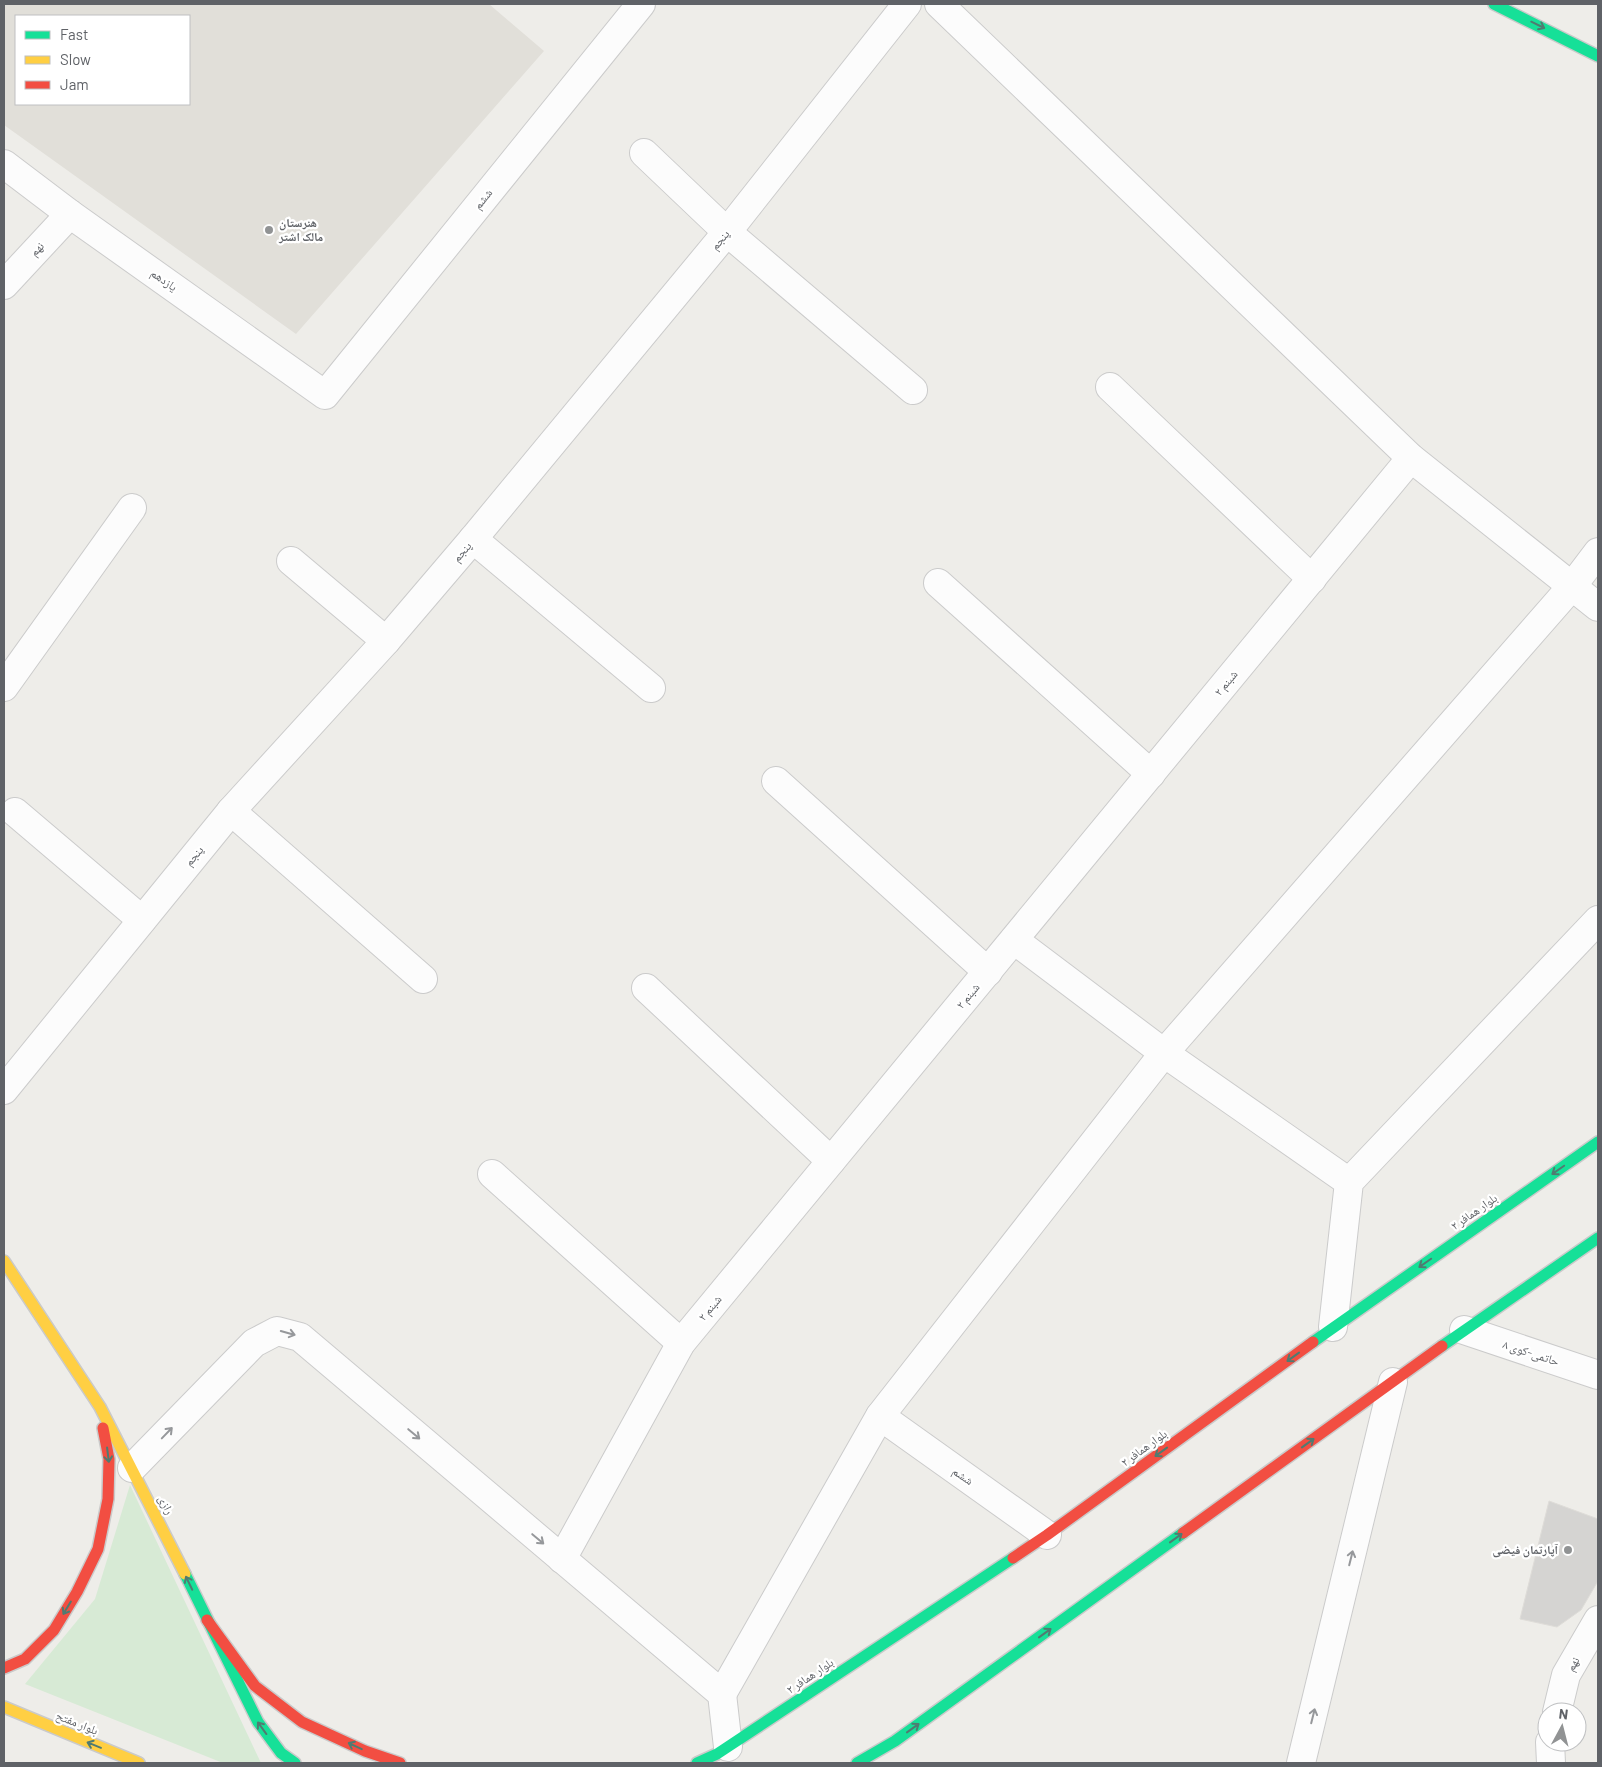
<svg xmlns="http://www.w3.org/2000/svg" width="1602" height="1767" viewBox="0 0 1602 1767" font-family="Barlow,'Noto Naskh Arabic',sans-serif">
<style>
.education{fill:#e1dfd9;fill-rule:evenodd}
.green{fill:#d7ead5}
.building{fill:#d5d4d2;stroke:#dedcd8}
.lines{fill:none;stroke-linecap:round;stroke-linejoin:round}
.street-casing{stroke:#cbcbcb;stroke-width:30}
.fast-casing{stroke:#cacaca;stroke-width:14}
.slow-casing{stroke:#cacaca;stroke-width:14}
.jam-casing{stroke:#cacaca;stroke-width:14}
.street{stroke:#fcfcfc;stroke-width:28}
.fast{stroke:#16e098;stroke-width:11}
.slow{stroke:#ffcf43;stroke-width:11}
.jam{stroke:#f24e42;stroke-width:11}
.oneway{stroke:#507b71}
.oneway2{stroke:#96989b}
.poi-dot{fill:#919394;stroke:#fff;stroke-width:2}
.labels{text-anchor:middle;stroke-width:4.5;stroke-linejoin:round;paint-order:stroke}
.street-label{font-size:12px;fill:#5f6267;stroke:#fff}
.poi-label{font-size:12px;font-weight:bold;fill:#5f6267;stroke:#fff;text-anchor:start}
</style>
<rect width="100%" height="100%" fill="#eeede9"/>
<path class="education" d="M4,4h485l55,47 -248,283 -292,-209zM16,16h173v88h-173z"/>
<path class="green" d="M130,1485l131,278h-38l-198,-79 70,-85z"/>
<path class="building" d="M1549,1501l49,18v62l-17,29 -24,17 -37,-8z"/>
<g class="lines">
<defs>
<g id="street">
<path d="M939,4l472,454 187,149"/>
<path d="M644,153l83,79 186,158"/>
<path d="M4,164l66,50 255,181 316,-391"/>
<path d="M4,285l66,-71"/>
<path d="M1110,387l202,192"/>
<path d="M473,539l178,149"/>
<path d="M291,561l95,80"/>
<path d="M938,583l213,191"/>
<path d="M4,687l128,-179"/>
<path d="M776,781l212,191"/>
<path d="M231,811l192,168"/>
<path d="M15,812l127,108"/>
<path d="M1014,940l150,113 185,129"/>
<path d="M646,988l185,173"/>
<path d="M4,1090l227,-279 155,-170 87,-102 254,-307 180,-228"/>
<path d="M492,1174l189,169"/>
<path d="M1333,1327l16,-145 249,-262"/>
<path d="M1464,1330l134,45"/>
<path d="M880,1416l167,119"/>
<path d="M132,1468l122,-125 23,-12 23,6 422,357 6,53"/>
<path d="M562,1559l119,-216 730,-885"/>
<path d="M722,1694l158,-278 284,-363 409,-468 25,-33"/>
<path d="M1557,1712l9,-37 32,-55"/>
<path d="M1550,1742l1,21"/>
<path d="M1301,1763l92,-381"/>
</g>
<g id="fast">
<path d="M1494,4l104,52"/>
<path d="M1313,1342l285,-200"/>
<path d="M1442,1346l156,-108"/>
<path d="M185,1574l73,148 23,31 14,10"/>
<path d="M697,1763l20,-9 296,-196"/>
<path d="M857,1763l38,-22 288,-208"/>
</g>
<g id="slow">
<path d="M4,1261l96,146 85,167"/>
<path d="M4,1707l135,56"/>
</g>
<g id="jam">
<path d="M1183,1533l259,-187"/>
<path d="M1013,1558l34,-23 266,-193"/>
<path d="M207,1620l48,66 47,36 63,29 35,12"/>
<path d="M4,1668l21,-9 29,-29 23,-38 21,-43 10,-50 1,-40 -6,-31"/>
</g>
</defs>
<use href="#street" class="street-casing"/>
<use href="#fast" class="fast-casing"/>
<use href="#slow" class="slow-casing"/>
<use href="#jam" class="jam-casing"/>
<use href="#street" class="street"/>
<use href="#fast" class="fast"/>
<use href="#slow" class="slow"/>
<use href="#jam" class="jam"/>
</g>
<defs><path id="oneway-shaft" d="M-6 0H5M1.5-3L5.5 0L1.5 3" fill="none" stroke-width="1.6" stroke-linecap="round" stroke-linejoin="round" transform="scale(1.25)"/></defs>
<g class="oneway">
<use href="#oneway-shaft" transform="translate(1538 25) rotate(26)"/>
<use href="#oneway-shaft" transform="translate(1558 1170) rotate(145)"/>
<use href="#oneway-shaft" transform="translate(1425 1263) rotate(145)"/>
<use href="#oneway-shaft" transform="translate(1293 1357) rotate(144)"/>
<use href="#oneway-shaft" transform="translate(1308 1443) rotate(-36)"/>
<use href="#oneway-shaft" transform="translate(1161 1452) rotate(144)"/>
<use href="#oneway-shaft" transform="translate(108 1455) rotate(83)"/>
<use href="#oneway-shaft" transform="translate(1176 1538) rotate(-36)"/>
<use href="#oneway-shaft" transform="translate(189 1583) rotate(-116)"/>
<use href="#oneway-shaft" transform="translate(67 1608) rotate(121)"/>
<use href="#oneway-shaft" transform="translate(1045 1633) rotate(-36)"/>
<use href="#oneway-shaft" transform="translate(262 1728) rotate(-126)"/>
<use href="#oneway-shaft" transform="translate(913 1728) rotate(-36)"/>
<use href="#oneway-shaft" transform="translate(94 1745) rotate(-158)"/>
<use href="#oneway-shaft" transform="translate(355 1746) rotate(-155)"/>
</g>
<g class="oneway2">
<use href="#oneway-shaft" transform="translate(288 1333) rotate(16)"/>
<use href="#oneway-shaft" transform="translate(167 1433) rotate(-46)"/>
<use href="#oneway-shaft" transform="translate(414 1434) rotate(40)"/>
<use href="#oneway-shaft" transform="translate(538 1539) rotate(40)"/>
<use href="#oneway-shaft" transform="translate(1351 1558) rotate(-76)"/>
<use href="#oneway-shaft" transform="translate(1313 1716) rotate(-76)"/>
</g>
<g class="poi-dot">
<circle cx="269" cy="230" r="5"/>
<circle cx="1568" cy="1550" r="5"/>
</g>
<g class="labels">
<g class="street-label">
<text transform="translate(483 199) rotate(-51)" y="4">ششم</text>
<text transform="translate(720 240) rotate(-51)" y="4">پنجم</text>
<text transform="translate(37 249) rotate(-47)" y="4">نهم</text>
<text transform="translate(164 280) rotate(35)" y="4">یازدهم</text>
<text transform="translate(462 552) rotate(-50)" y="4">پنجم</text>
<text transform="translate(1226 683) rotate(-50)" y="4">شبنم ۲</text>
<text transform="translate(194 856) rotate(-51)" y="4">پنجم</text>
<text transform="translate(968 996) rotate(-50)" y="4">شبنم ۲</text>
<text transform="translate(1474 1212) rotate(-35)" y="4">بلوار همافر ۲</text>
<text transform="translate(710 1308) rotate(-50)" y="4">شبنم ۲</text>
<text transform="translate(1531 1353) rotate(18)" y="4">حاتمی-کوی ۸</text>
<text transform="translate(1144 1448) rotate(-36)" y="4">بلوار همافر ۲</text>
<text transform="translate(963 1476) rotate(35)" y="4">ششم</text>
<text transform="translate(166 1505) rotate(64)" y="4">رازی</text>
<text transform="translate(1573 1664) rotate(-60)" y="4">نهم</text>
<text transform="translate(810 1676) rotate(-34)" y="4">بلوار همافر ۲</text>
<text transform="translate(77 1723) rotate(22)" y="4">بلوار مفتح</text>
</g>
<g class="poi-label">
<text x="279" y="227">هنرستان<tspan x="279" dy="14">مالک اشتر</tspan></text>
<text x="1558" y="1554" text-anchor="end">آپارتمان فیضی</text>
</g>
</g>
<rect width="1602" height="1767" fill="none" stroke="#5f6267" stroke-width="10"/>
<rect x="15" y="15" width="175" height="90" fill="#ffffff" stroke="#bfc0c2"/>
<rect x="25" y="31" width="25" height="8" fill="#16e098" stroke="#bfc0c2"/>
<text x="60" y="40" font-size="15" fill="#5f6267">Fast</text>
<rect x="25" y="56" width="25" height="8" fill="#ffcf43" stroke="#bfc0c2"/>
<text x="60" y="65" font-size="15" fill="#5f6267">Slow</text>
<rect x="25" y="81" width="25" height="8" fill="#f24e42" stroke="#bfc0c2"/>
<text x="60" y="90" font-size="15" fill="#5f6267">Jam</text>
<g transform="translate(1562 1727) rotate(7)"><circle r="24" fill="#ffffff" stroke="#bfc0c2"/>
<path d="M0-4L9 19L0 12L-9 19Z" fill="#919394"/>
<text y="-8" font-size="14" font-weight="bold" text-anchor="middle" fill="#5f6267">N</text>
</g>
</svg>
